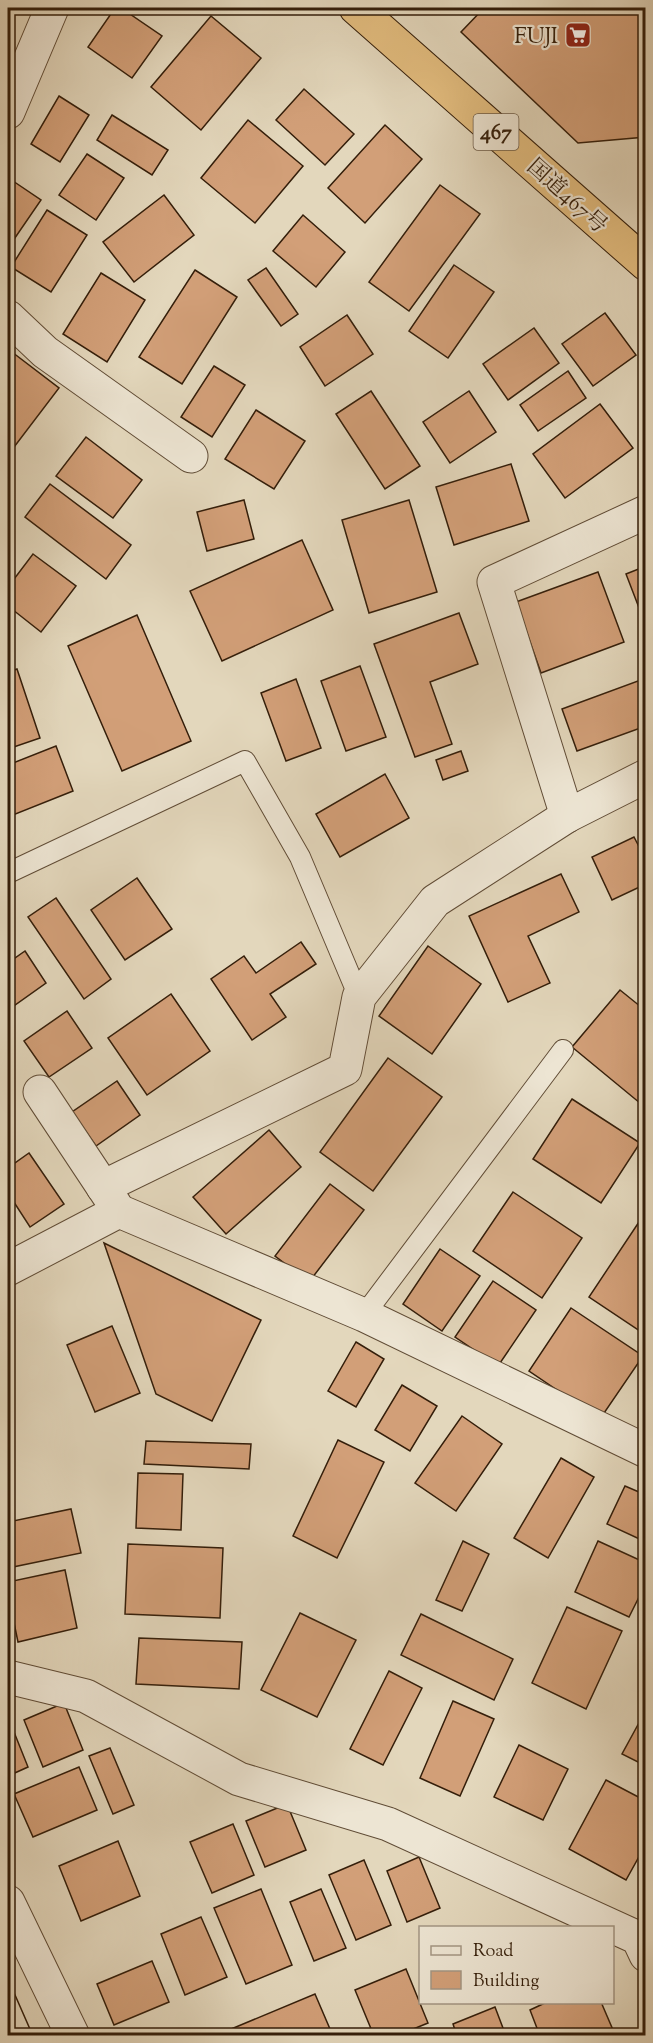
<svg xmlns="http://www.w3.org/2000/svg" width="653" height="2043" viewBox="0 0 653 2043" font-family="'Sorts Mill Goudy','Noto Serif JP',serif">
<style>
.building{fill:#d29f78;stroke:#341e0a;stroke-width:1.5}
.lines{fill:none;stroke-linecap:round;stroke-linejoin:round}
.service-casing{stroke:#604c36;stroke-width:22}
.minor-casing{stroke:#604c36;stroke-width:35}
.trunk-casing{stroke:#341e0a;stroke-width:35}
.service{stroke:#ede5d3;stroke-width:20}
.minor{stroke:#ede5d3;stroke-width:33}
.trunk{stroke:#e2bc7e;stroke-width:33}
.tram{stroke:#341e0a;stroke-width:1.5}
.labels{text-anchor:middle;stroke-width:4.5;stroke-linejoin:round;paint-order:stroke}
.shield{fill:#ede5d3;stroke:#6c5a46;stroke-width:1.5}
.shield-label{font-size:21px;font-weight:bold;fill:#341e0a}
.poi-label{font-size:22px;fill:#341e0a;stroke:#ede5d3;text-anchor:end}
.street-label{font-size:22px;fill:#341e0a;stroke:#ede5d3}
</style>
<rect width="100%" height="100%" fill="#e3d7bc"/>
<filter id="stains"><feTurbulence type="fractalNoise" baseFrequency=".00333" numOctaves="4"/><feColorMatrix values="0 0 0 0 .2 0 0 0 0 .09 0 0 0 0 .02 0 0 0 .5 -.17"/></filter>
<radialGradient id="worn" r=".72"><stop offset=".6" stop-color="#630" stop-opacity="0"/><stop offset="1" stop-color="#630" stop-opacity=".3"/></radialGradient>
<g class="building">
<path d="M115,8h6l41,28 -30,42 -44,-31z"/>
<path d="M484,8h162v129l-68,6 -117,-111z"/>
<path d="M211,16l50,42 -60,72 -50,-43z"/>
<path d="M304,89l50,45 -29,31 -49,-45z"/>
<path d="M59,96l30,19 -29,47 -29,-18z"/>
<path d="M112,115l56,35 -16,25 -55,-35z"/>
<path d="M248,120l55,46 -48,57 -54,-45z"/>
<path d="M385,125l37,34 -57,64 -37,-35z"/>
<path d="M87,154l37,24 -28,42 -37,-25z"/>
<path d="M10,179l31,21 -33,48v-65z"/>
<path d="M440,185l40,29 -71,97 -40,-29z"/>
<path d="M164,195l30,40 -60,47 -31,-40z"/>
<path d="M47,210l40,25 -36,57 -40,-25z"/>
<path d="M303,215l42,37 -29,35 -43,-36z"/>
<path d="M454,265l40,27 -46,66 -39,-27z"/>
<path d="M266,268l32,46 -17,12 -33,-46z"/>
<path d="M195,270l42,27 -55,87 -43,-27z"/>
<path d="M101,273l44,27 -38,62 -44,-28z"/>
<path d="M605,313l31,42 -43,31 -31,-42z"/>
<path d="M347,315l26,39 -48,32 -25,-39z"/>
<path d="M534,328l25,35 -51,37 -25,-36z"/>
<path d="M8,349l51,39 -51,67z"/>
<path d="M214,366l31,19 -33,52 -31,-20z"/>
<path d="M568,371l18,27 -48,33 -18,-26z"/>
<path d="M371,391l49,75 -35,23 -49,-75z"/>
<path d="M469,391l27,41 -46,31 -27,-41z"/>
<path d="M600,404l33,44 -68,50 -32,-44z"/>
<path d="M256,410l49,31 -31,48 -49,-30z"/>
<path d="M86,437l56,43 -29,38 -57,-42z"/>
<path d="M511,464l18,57 -75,24 -18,-58z"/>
<path d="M50,484l81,61 -25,34 -81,-62z"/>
<path d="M244,500l10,39 -47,12 -10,-39z"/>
<path d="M409,500l28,92 -68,21 -27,-93z"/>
<path d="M302,540l31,70 -111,51 -32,-70z"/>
<path d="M33,554l43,32 -35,46 -33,-26v-19z"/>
<path d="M646,566v60l-20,-52z"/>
<path d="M598,572l26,70 -83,31 -25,-71z"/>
<path d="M459,613l19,51 -48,18 22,62 -37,13 -41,-113z"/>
<path d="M137,615l54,126 -69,30 -54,-125z"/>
<path d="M360,666l26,71 -40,14 -25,-70z"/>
<path d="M17,669l23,69 -32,11v-77z"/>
<path d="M646,678v48l-69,25 -15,-42z"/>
<path d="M296,679l25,69 -35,13 -25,-68z"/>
<path d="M56,746l17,45 -65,26v-52z"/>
<path d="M461,751l7,20 -25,9 -7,-20z"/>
<path d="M385,774l24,44 -69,39 -24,-43z"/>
<path d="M634,837l12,23v24l-34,16 -20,-43z"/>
<path d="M561,874l18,38 -51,24 22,47 -42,19 -39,-86z"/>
<path d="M137,878l35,51 -47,31 -34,-50z"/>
<path d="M56,898l55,81 -27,20 -56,-82z"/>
<path d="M301,942l15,22 -46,30 16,23 -34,23 -41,-61 33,-23 12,17z"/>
<path d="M428,946l53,38 -49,70 -53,-38z"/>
<path d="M25,951l21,32 -38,27v-47z"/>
<path d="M620,990l26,21v97l-74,-61z"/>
<path d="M171,994l39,57 -63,44 -39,-57z"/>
<path d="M67,1011l25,37 -43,29 -25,-36z"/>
<path d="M388,1058l54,39 -69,94 -53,-39z"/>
<path d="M117,1081l23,34 -44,31 -24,-34z"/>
<path d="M572,1099l68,44 -39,60 -68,-44z"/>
<path d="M269,1130l32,37 -75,67 -33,-37z"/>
<path d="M29,1153l35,51 -34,23 -22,-34v-25z"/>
<path d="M330,1184l34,26 -55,72 -34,-26z"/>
<path d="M513,1192l69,46 -40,60 -69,-47z"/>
<path d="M643,1216l3,1v118l-57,-38z"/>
<path d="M104,1243l157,77 -49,101 -56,-27z"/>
<path d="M440,1249l40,27 -38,55 -39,-27z"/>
<path d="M493,1281l43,29 -38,56 -43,-29z"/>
<path d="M571,1308l72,48 -43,63 -71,-48z"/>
<path d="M112,1326l28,67 -45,19 -28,-67z"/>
<path d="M356,1342l28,17 -28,48 -28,-16z"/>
<path d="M402,1385l35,21 -27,45 -35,-21z"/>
<path d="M462,1416l40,28 -46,67 -41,-28z"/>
<path d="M338,1440l46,22 -47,96 -44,-22z"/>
<path d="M146,1441l105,3 -2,25 -105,-5z"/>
<path d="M561,1458l33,19 -46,81 -34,-20z"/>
<path d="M138,1473l45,1 -2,56 -45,-2z"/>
<path d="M625,1486l21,9v47l-39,-18z"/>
<path d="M71,1509l10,44 -73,15v-46z"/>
<path d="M463,1541l26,13 -27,57 -26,-11z"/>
<path d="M598,1541l48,22v20l-17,34 -54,-25z"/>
<path d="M128,1544l95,4 -3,70 -95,-4z"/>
<path d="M65,1570l12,58 -59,14 -10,-48v-12z"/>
<path d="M567,1607l55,24 -36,78 -54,-26z"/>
<path d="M300,1613l56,27 -39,77 -56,-27z"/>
<path d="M421,1614l92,45 -19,41 -93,-45z"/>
<path d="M139,1638l103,4 -3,47 -103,-5z"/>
<path d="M389,1671l33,17 -39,77 -33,-16z"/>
<path d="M453,1701l41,18 -34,77 -40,-18z"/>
<path d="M64,1703l19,47 -40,17 -19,-47z"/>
<path d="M646,1710v56l-24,-12z"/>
<path d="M8,1717l20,50 -20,9z"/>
<path d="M519,1745l49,24 -25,51 -49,-23z"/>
<path d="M110,1748l24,57 -21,9 -24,-58z"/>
<path d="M79,1767l18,43 -64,27 -19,-43z"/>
<path d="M606,1780l40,21v43l-20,36 -57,-31z"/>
<path d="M287,1804l19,46 -41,17 -19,-46z"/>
<path d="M233,1824l21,51 -42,18 -22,-51z"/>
<path d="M118,1841l22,55 -59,25 -22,-55z"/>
<path d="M419,1857l21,51 -33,14 -20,-51z"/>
<path d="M364,1860l27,65 -35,15 -27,-65z"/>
<path d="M261,1889l31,76 -46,19 -32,-76z"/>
<path d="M321,1889l25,59 -32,13 -24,-59z"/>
<path d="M201,1917l26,60 -42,18 -24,-61z"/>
<path d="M152,1961l17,41 -55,23 -17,-41z"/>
<path d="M406,1969l22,54 -32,13h-22l-19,-46z"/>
<path d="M315,1994l18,42h-108l-1,-4z"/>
<path d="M547,2002h54l12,28 -12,6h-61l-10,-26z"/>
<path d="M495,2007l11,29h-49l-4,-12z"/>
</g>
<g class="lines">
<defs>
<g id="service">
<path d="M8,873l237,-112 55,96 59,140"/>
<path d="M364,1315l199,-265"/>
</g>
<g id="minor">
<path d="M8,112l44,-104"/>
<path d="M8,317l37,35 146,104"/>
<path d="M567,816l-73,-234 152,-70"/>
<path d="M40,1092l75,113"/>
<path d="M103,1187l242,-118 14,-72 76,-96 132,-85 79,-40"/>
<path d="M8,1269l111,-58 245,104 282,136"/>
<path d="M8,1677l78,19 153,83 149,45 250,114 8,17"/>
<path d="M8,1902l65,134"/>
</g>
<path id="trunk" d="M356,8l290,256"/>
</defs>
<use href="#service" class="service-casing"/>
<use href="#minor" class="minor-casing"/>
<use href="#trunk" class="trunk-casing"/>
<use href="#service" class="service"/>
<use href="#minor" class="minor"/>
<use href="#trunk" class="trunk"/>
<path class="tram" d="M8,1979l25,57"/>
</g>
<defs>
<symbol id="supermarket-square" viewBox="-11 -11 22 22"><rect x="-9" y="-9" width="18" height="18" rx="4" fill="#8f2418" stroke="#ede5d3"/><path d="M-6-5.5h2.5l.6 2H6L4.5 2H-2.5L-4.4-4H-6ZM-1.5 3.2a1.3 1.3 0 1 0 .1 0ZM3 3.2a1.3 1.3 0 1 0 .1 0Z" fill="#fff"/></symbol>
</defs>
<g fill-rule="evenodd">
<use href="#supermarket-square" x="563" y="20" width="30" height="30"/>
</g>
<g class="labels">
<rect class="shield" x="473.5" y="114" width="45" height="36" rx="4.5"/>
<g class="shield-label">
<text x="496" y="139">467</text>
</g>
<g class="poi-label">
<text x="558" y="43">FUJI</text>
</g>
<g class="street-label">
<text transform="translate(568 195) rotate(42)" y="8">国道467号</text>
</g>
</g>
<rect width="653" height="2043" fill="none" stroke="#e3d7bc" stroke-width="30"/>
<rect x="9" y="9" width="635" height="2025" fill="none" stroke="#341e0a" stroke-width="3"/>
<rect x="15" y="15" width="623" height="2013" fill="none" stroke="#341e0a" stroke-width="1.5"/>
<rect x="419" y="1926" width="195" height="78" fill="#ede5d3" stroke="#a39583" stroke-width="1.5"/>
<rect x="431" y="1946" width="30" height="9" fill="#ede5d3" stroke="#a39583" stroke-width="1.5"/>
<text x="473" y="1956" font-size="18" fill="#341e0a">Road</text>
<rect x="431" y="1971" width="30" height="18" fill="#d29f78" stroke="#a39583" stroke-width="1.5"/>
<text x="473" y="1986" font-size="18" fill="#341e0a">Building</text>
<rect width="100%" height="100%" filter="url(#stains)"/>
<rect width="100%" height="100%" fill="url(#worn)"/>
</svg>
